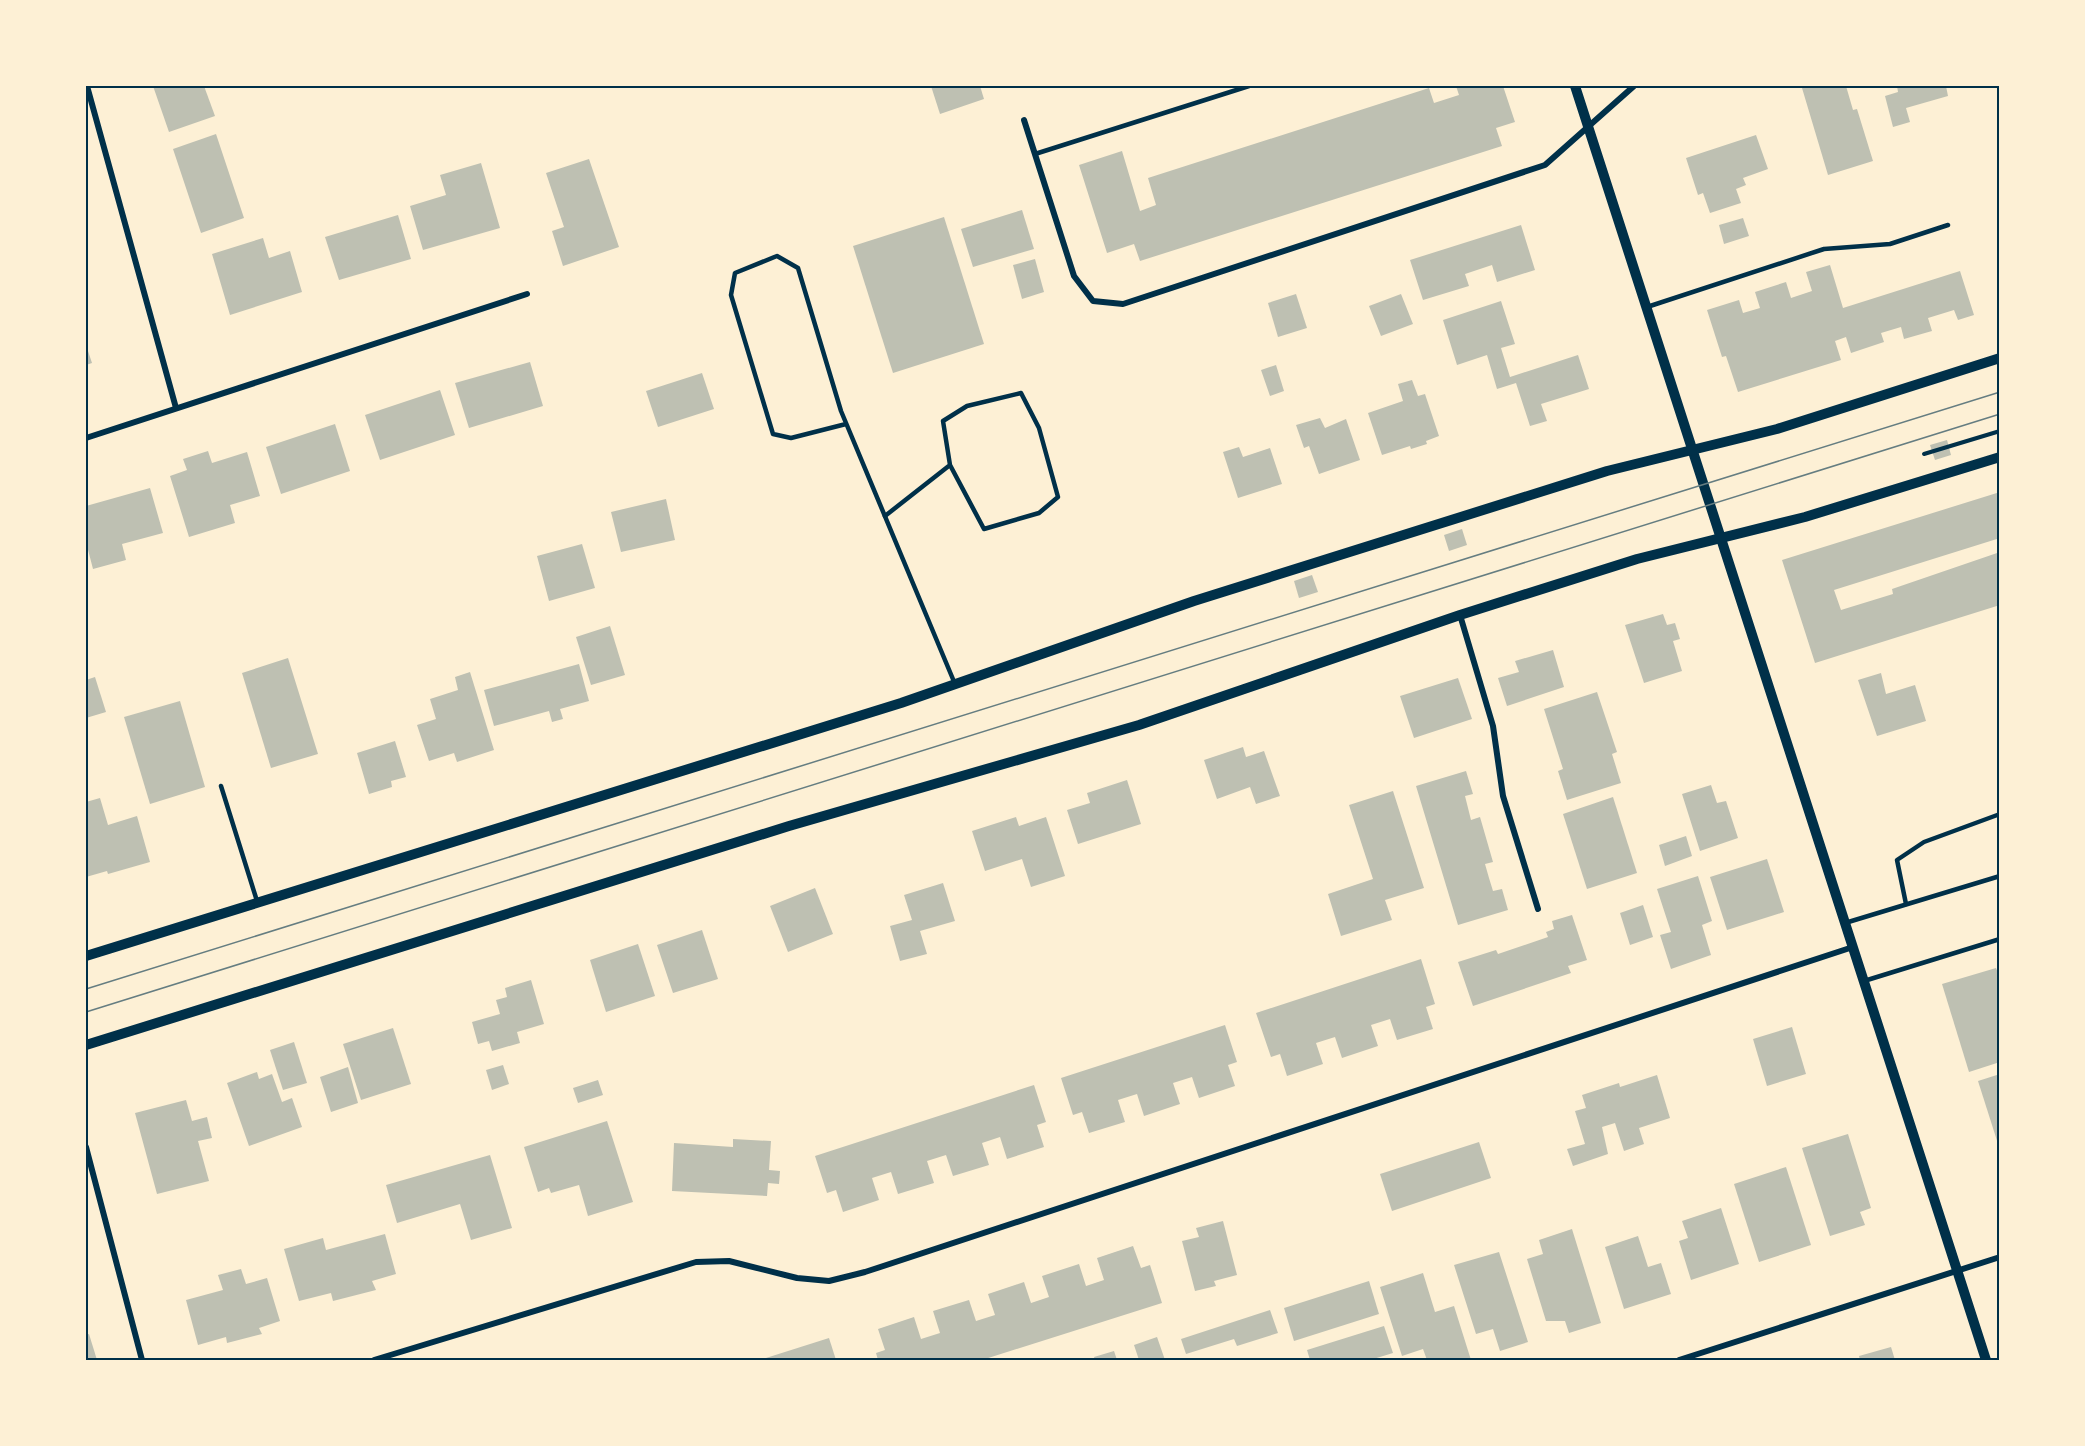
<svg xmlns="http://www.w3.org/2000/svg" width="2085" height="1446" viewBox="0 0 2085 1446" font-family="Montserrat,sans-serif">
<style>
.building{fill:#bec0b2}
.lines{fill:none;stroke-linecap:round;stroke-linejoin:round}
.path{stroke:#003049;stroke-width:4}
.service{stroke:#003049;stroke-width:4.5}
.minor{stroke:#003049;stroke-width:6}
.tertiary{stroke:#003049;stroke-width:10}
.tram{stroke:#657d81;stroke-width:1.5}
.neatline{fill:none;stroke:#003049;stroke-width:2}
</style>
<rect width="100%" height="100%" fill="#fdf0d5"/>
<g class="building">
<path d="M153,86h51l11,30 -46,16z"/>
<path d="M931,86h49l4,13 -44,15z"/>
<path d="M1456,86h47l12,36 -19,6 6,18 -362,115 -6,-17 -27,9 -28,-88 43,-14 18,60 16,-6 -8,-27 281,-90 5,15 25,-8z"/>
<path d="M1812,86h34l7,24 4,-1 16,52 -45,14 -26,-87z"/>
<path d="M1897,86h49l2,10 -42,12 4,14 -17,5 -8,-31 13,-4z"/>
<path d="M216,134l28,84 -43,15 -28,-84z"/>
<path d="M1756,135l12,34 -25,9 3,7 -10,4 5,14 -31,10 -7,-20 -5,2 -12,-37z"/>
<path d="M589,159l30,88 -56,19 -11,-35 12,-4 -18,-54z"/>
<path d="M481,163l19,65 -77,22 -13,-44 36,-11 -6,-20z"/>
<path d="M1022,210l12,39 -61,18 -12,-38z"/>
<path d="M398,215l13,44 -72,21 -14,-43z"/>
<path d="M944,217l40,127 -91,29 -40,-127z"/>
<path d="M1743,218l6,18 -25,8 -5,-19z"/>
<path d="M1521,225l14,45 -38,12 -5,-17 -27,9 4,12 -46,14 -13,-40z"/>
<path d="M263,238l6,20 21,-7 12,41 -72,23 -18,-61z"/>
<path d="M1035,259l9,33 -22,7 -9,-34z"/>
<path d="M1830,265l13,43 117,-37 14,44 -16,5 -4,-10 -26,8 4,13 -28,8 -3,-12 -20,6 3,9 -33,11 -5,-16 -11,4 6,19 -103,32 -12,-36 -4,1 -15,-47 32,-10 4,13 17,-5 -5,-16 31,-10 5,16 21,-7 -6,-19z"/>
<path d="M1296,294l11,34 -29,9 -10,-34z"/>
<path d="M1401,294l12,30 -32,12 -12,-30z"/>
<path d="M1501,301l14,43 -14,4 9,29 68,-22 11,34 -48,15 6,17 -17,5 -14,-43 -19,6 -10,-34 -30,10 -14,-45z"/>
<path d="M86,345l6,18 -6,2z"/>
<path d="M530,362l13,44 -74,22 -14,-45z"/>
<path d="M1276,365l8,26 -14,5 -9,-26z"/>
<path d="M702,373l12,36 -56,18 -12,-36z"/>
<path d="M1412,380l6,16 7,-2 14,42 -13,5 1,3 -16,5 -1,-3 -28,9 -14,-42 35,-12 -5,-17z"/>
<path d="M440,390l15,45 -75,25 -15,-45z"/>
<path d="M1320,418l5,10 21,-9 14,41 -41,14 -10,-28 -5,2 -8,-23z"/>
<path d="M335,424l15,47 -69,23 -15,-47z"/>
<path d="M1947,440l4,15 -16,5 -5,-15z"/>
<path d="M1239,447l4,10 27,-9 12,36 -44,14 -15,-46z"/>
<path d="M208,451l4,12 35,-11 13,44 -30,9 5,18 -46,14 -19,-61 17,-6 -4,-11z"/>
<path d="M150,488l13,45 -41,11 4,16 -33,9 -7,-27v-36z"/>
<path d="M2000,492v46l-166,52 7,20 52,-16 -1,-5 108,-37v53l-185,58 -33,-103z"/>
<path d="M666,499l9,41 -54,12 -10,-40z"/>
<path d="M1462,529l5,16 -18,6 -5,-16z"/>
<path d="M582,544l13,44 -46,13 -12,-45z"/>
<path d="M1312,575l6,17 -19,6 -5,-17z"/>
<path d="M1663,614l4,11 8,-2 5,16 -7,2 9,30 -38,12 -19,-58z"/>
<path d="M610,626l15,49 -34,10 -15,-48z"/>
<path d="M1553,650l11,37 -57,19 -9,-28 21,-6 -4,-11z"/>
<path d="M288,658l30,96 -47,14 -29,-95z"/>
<path d="M579,664l10,37 -29,8 3,10 -11,3 -3,-11 -55,15 -10,-36z"/>
<path d="M470,672l24,78 -37,12 -3,-9 -25,8 -12,-36 19,-6 -6,-20 28,-9 -3,-13z"/>
<path d="M1881,673l5,21 29,-9 11,36 -49,15 -19,-56z"/>
<path d="M95,677l11,35 -20,6v-38z"/>
<path d="M1458,678l14,41 -58,19 -14,-42z"/>
<path d="M1597,692l20,60 -5,2 9,29 -54,17 -9,-29 5,-2 -19,-60z"/>
<path d="M180,701l25,86 -55,17 -26,-87z"/>
<path d="M395,741l11,36 -15,4 1,6 -23,7 -12,-41z"/>
<path d="M1243,747l3,10 18,-6 16,45 -24,8 -6,-17 -33,12 -13,-39z"/>
<path d="M1466,771l7,23 -8,2 6,24 9,-3 13,45 -8,2 4,14 4,13 9,-2 6,21 -50,15 -42,-139z"/>
<path d="M1127,780l14,44 -63,20 -11,-34 23,-7 -3,-10z"/>
<path d="M1711,785l6,18 9,-2 12,37 -38,13 -18,-57z"/>
<path d="M1393,791l31,97 -39,12 7,20 -51,16 -13,-42 45,-15 -24,-74z"/>
<path d="M1613,797l24,76 -50,16 -24,-75z"/>
<path d="M100,798l8,27 29,-9 13,46 -42,12 -1,-3 -21,6v-75z"/>
<path d="M1016,817l3,9 27,-9 19,59 -34,11 -9,-28 -37,12 -13,-40z"/>
<path d="M1686,836l6,20 -27,10 -6,-21z"/>
<path d="M1767,859l17,53 -57,18 -17,-53z"/>
<path d="M1698,876l14,45 -10,4 9,30 -40,14 -11,-34 11,-3 -14,-43z"/>
<path d="M943,883l12,38 -35,10 7,23 -27,7 -10,-35 22,-6 -8,-25z"/>
<path d="M815,888l18,46 -45,18 -18,-46z"/>
<path d="M1643,905l10,32 -23,8 -10,-32z"/>
<path d="M1572,915l15,45 -19,6 3,7 -98,33 -15,-44 38,-12 2,4 50,-17 -2,-5 8,-3 -2,-8z"/>
<path d="M702,930l16,49 -45,14 -16,-48z"/>
<path d="M638,944l17,52 -49,16 -16,-52z"/>
<path d="M1421,959l14,45 -9,3 7,22 -36,11 -7,-21 -19,6 7,21 -36,12 -7,-21 -19,6 7,21 -36,12 -7,-22 -9,3 -15,-44z"/>
<path d="M1996,968l4,10v84l-31,10 -27,-88z"/>
<path d="M531,980l13,44 -27,8 3,11 -28,8 -3,-10 -11,3 -6,-22 28,-8 -4,-14 11,-3 -2,-9z"/>
<path d="M1225,1025l12,37 -9,3 7,21 -36,12 -7,-21 -19,6 7,21 -36,12 -7,-22 -19,6 7,22 -36,11 -7,-21 -9,3 -12,-37z"/>
<path d="M1792,1027l14,47 -39,12 -14,-47z"/>
<path d="M393,1028l18,56 -50,16 -18,-56z"/>
<path d="M294,1042l13,41 -24,7 -13,-40z"/>
<path d="M503,1065l6,19 -17,6 -6,-20z"/>
<path d="M348,1067l10,36 -27,9 -11,-35z"/>
<path d="M257,1072l2,7 13,-5 10,28 10,-4 10,29 -53,19 -22,-63z"/>
<path d="M2000,1074v73h-1l-21,-66z"/>
<path d="M1657,1075l13,43 -31,10 5,16 -20,7 -9,-28 -13,4 6,27 -35,12 -6,-17 18,-5 -10,-33 11,-3 -4,-13 37,-12 1,4z"/>
<path d="M598,1080l5,15 -25,8 -5,-15z"/>
<path d="M1034,1085l12,37 -9,3 7,22 -37,12 -7,-22 -18,6 7,22 -36,11 -7,-21 -19,6 7,22 -36,11 -7,-22 -19,6 7,22 -36,12 -7,-22 -9,3 -12,-37z"/>
<path d="M186,1100l6,21 15,-4 5,21 -14,3 11,40 -52,13 -22,-81z"/>
<path d="M607,1121l26,81 -45,14 -9,-31 -28,8 -2,-5 -11,4 -14,-45z"/>
<path d="M1848,1134l23,74 -11,4 5,13 -35,11 -28,-88z"/>
<path d="M733,1139l38,2 -2,29 11,1 -1,13 -11,-1 -1,13 -95,-5 2,-48 59,4z"/>
<path d="M1479,1142l12,36 -99,33 -12,-37z"/>
<path d="M490,1155l22,73 -41,12 -11,-36 -63,19 -11,-38z"/>
<path d="M1786,1167l25,78 -52,17 -25,-78z"/>
<path d="M1721,1208l18,56 -48,16 -12,-39 9,-3 -6,-17z"/>
<path d="M1223,1221l14,54 -23,6 2,5 -21,5 -13,-50 17,-4 -3,-9z"/>
<path d="M1572,1229l29,94 -32,10 -4,-12h-19l-19,-62 16,-5 -4,-14z"/>
<path d="M385,1234l11,40 -24,7 4,9 -43,11 -2,-8 -32,8 -15,-52 39,-11 3,12z"/>
<path d="M1638,1236l10,31 13,-4 10,31 -47,15 -19,-62z"/>
<path d="M1133,1246l8,22 9,-3 12,38 -180,57h-104l-2,-7 9,-3 -7,-21 36,-12 7,22 19,-6 -7,-22 36,-11 7,21 19,-6 -7,-21 36,-12 7,21 18,-6 -7,-21 37,-12 7,22 18,-6 -7,-22z"/>
<path d="M1499,1252l29,90 -28,9 -7,-22 -17,5 -22,-69z"/>
<path d="M241,1269l5,15 21,-6 13,43 -21,7 3,6 -35,9 -1,-6 -28,8 -12,-45 37,-10 -5,-15z"/>
<path d="M1423,1273l12,39 19,-6 17,54h-44l-4,-11 -21,7 -22,-69z"/>
<path d="M1369,1281l10,33 -85,27 -10,-33z"/>
<path d="M1270,1310l8,23 -41,13 -3,-7 -48,15 -5,-15z"/>
<path d="M1384,1326l9,27 -23,7h-60l-3,-10z"/>
<path d="M89,1334l8,26h-11v-25z"/>
<path d="M1157,1337l8,23h-26l-5,-15z"/>
<path d="M829,1338l7,22h-76z"/>
<path d="M1891,1347l4,13h-35l-1,-4z"/>
<path d="M1114,1351l3,9h-22l-1,-3z"/>
</g>
<g class="lines">
<path class="path" d="M1924,454l76,-23"/>
<g class="service">
<path d="M1035,154l214,-68"/>
<path d="M1647,307l177,-58 66,-5 58,-19"/>
<path d="M846,424l-55,14 -18,-4 -42,-139 4,-22 42,-17 21,12 43,143 114,273"/>
<path d="M885,516l65,-51 -7,-44 24,-15 54,-13 18,35 19,69 -19,16 -55,16 -34,-64"/>
<path d="M221,786l36,115"/>
<path d="M1906,904l-9,-44 27,-18 76,-28"/>
<path d="M1845,923l155,-47"/>
<path d="M1864,981l136,-42"/>
</g>
<g class="minor">
<path d="M87,86l89,322"/>
<path d="M1024,120l50,156 19,25 30,3 422,-139 89,-79"/>
<path d="M86,438l441,-144"/>
<path d="M1460,615l33,111 10,70 35,113"/>
<path d="M86,1147l56,213"/>
<path d="M374,1360l322,-98 33,-1 68,17 32,3 36,-9 988,-325"/>
<path d="M1679,1360l321,-103"/>
</g>
<g class="tertiary">
<path d="M1575,86l411,1274"/>
<path d="M86,956l815,-253 293,-102 413,-130 170,-42 223,-71"/>
<path d="M86,1045l703,-219 350,-101 321,-110 177,-56 168,-42 195,-60"/>
</g>
<g class="tram">
<path d="M86,989l1914,-597"/>
<path d="M86,1012l1914,-598"/>
</g>
</g>
<rect width="2085" height="1446" fill="none" stroke="#fdf0d5" stroke-width="174"/>
<rect x="87" y="87" width="1911" height="1272" class="neatline"/>
</svg>
